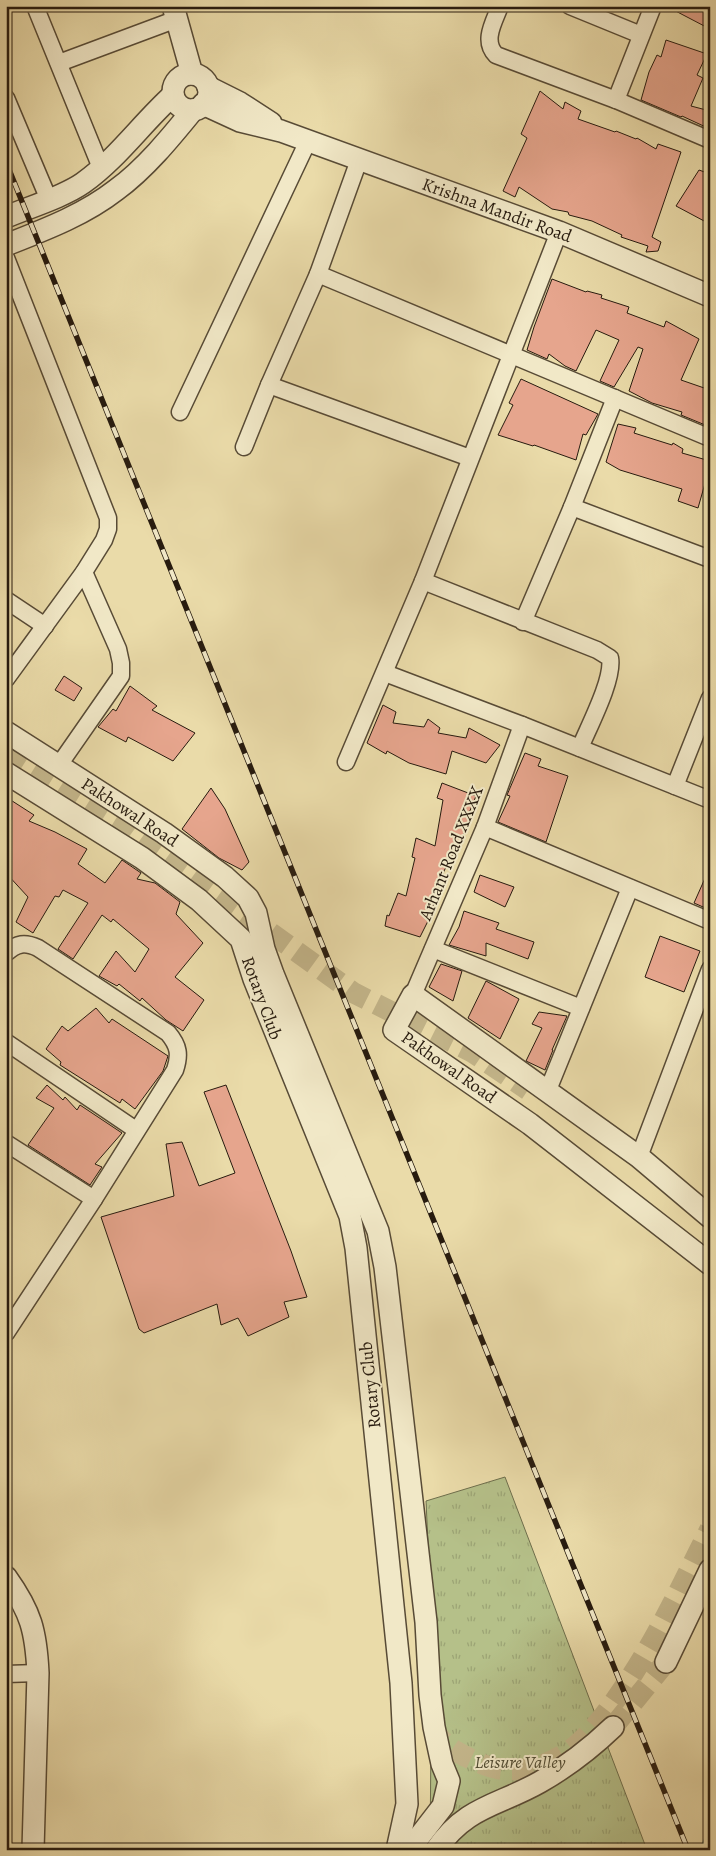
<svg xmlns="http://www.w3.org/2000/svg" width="716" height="1856" viewBox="0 0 716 1856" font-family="Alegreya,serif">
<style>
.grass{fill:url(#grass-tufts);stroke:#6e6e4c}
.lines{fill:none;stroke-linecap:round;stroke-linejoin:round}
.canal{stroke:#98bca4;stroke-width:15}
.building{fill:#e6a58d;stroke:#271b0f}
.tertiary-tunnel{stroke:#c3b58a;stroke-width:21;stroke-dasharray:21 11;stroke-linecap:butt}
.minor-casing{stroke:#584b36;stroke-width:19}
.tertiary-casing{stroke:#584b36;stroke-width:24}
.minor{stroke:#f1e8c7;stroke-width:16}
.tertiary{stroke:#f1e8c7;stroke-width:21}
.rail-casing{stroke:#271b0f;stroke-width:5.5}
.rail{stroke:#f1e8c7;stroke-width:4;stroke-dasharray:11;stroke-linecap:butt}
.labels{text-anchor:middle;stroke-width:4;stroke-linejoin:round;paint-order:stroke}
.street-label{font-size:18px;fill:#271b0f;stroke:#f1e8c7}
.park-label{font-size:18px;font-style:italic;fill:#524d34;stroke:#f1e8c7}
</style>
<defs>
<pattern id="grass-tufts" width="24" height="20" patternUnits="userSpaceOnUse" patternTransform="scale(1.25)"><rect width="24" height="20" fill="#b5c089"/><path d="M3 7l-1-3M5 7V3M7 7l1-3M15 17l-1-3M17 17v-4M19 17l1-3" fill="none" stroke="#9ca475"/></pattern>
</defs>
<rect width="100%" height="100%" fill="#eadba9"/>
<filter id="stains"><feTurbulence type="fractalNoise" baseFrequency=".004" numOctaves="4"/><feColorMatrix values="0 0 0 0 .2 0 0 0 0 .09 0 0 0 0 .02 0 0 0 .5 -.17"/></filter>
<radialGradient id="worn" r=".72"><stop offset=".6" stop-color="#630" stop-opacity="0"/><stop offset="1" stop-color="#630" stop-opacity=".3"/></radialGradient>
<path class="grass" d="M505,1477l142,373h-217l2,-221 -6,-128z"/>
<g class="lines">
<path class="canal" d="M707,1850l3,-7"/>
</g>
<g class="building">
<path d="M666,6h44v23z"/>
<path d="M666,40l41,14 -10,21 6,3 -12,28 19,5v18l-28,-13 -1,1 -40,-17 8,-28 8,-17 4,2z"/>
<path d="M540,91l23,18 2,-7 16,9 -3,8 37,13 1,-1 20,8 1,-1 19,11 2,-5 23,8 -29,85 9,5 -3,9 -12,1 2,-6 -27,-9 1,-2 -30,-14 -23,-6 -1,-3 -16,-3 -33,-22 -4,10 -12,-6 24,-53 -6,-4z"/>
<path d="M699,170l11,4v39l-4,9 -30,-16z"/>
<path d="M552,279l34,13 1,-1 15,4 -1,3 28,9 -2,6 37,14 2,-6 33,18 -18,41 29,10v37l-29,-12 1,-3 -30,-9 -23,-12 14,-42 -5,-2 -24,40 -14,-6 19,-41 -23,-10 -20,41 -11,-5 -16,-12 -2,5 -20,-9 7,-23z"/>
<path d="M521,379l77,35 -12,21 -3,-1 -7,26 -42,-15 -1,1 -35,-11 15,-30 -4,-2z"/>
<path d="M618,424l18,4 -2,5 38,12 1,-2 10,6 -1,4 28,8v5l-12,42 -20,-7 4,-12 -62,-19 -14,-8z"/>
<path d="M64,676l18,12 -8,13 -19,-11z"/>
<path d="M130,686l27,20 -5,4 43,23 -22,28 -45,-24 -2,5 -28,-15 15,-18 3,2z"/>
<path d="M383,705l13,7 -3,11 31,4 4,-8 12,9 -2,5 28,5 3,-10 31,17 -14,18 -34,-12 -6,23 -37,-11 -22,-12 -1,3 -19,-11z"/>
<path d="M525,753l16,6 -3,7 30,10 -22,66 -48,-20 12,-26 -3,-1z"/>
<path d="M442,783l34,13 -9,22 2,1 -8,23 -1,-1 -16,30 -11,35 2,1 -15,30 -35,-11 2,-11 2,1 9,-23 8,3 9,-38 -3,-1 4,-19 19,8 8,-46 -6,-2z"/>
<path d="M211,788l14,21 24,53 -7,8 -23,-12 -37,-29z"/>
<path d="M6,797l28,18 -5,6 26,11 32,17 -9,15 27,19 17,-23 19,13 -4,6 18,4 25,19 -4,12 27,29 -28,34 29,23 -21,31 -17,-11 -24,-22 -2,3 -21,-17 -2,2 -18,-10 17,-25 19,21 14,-23 -36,-30 -2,3 -9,-7 -29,44 -15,-10 30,-46 -25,-13 -4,7 -4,-1 -22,37 -17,-11 12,-25 -22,-24z"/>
<path d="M710,867v43l-16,-7z"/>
<path d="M480,875l34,12 -9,20 -31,-15z"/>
<path d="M464,911l35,12 -3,6 38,13 -6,17 -42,-16v13l-37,-11 10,-18z"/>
<path d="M660,936l40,15 -16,41 -39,-15z"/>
<path d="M441,964l21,7 -9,30 -24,-14z"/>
<path d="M486,981l33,18 -19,40 -32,-21z"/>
<path d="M96,1008l13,15 3,-4 56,37 -5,15 -28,38 -13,-10 -2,4 -60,-38 1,-3 -15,-13 16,-23 6,5z"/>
<path d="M539,1012l28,4 -15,34h1l-8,20 -19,-9 16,-33 -10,-4z"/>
<path d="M47,1085l16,15 2,-3 12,13 3,-5 42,28 -27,31 7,3 -12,18 -62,-40 26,-37 -18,-10z"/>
<path d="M226,1085l65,166 16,46 -23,5 5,15 -41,19 -10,-18 -17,7 -4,-21 -73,29 -5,-4 -38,-112 73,-21 -8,-52 16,-2 17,44 36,-13 -31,-81z"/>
</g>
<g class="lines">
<g class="tertiary-tunnel">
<path d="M6,753l120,75 228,165 118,59 56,38"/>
<path d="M432,1725c9,22 30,30 50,39 33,14 72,2 98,-22 19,-18 33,-38 47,-59 32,-49 57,-102 83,-154"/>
<path d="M613,1727l53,-65"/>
</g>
<defs>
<g id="minor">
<path d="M35,6l66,162"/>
<path d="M500,6c-6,16 -18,35 -4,49l120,45 94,40"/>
<path d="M570,6l71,29"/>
<path d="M59,63l118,-44"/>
<path d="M6,98l43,102"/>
<path d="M616,100l37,-94"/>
<path d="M6,258l102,260v11l-4,11 -20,32 -78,107"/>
<path d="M318,274l392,164"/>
<path d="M269,385l201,73"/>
<path d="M180,412l128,-271"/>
<path d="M244,447l25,-62 49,-111 41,-114"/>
<path d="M572,507l138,52"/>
<path d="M423,581l174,69 13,8c4,21 -21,68 -30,90"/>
<path d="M6,600l39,26"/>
<path d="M523,622l49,-115 43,-109"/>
<path d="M385,673l137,52 188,75"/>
<path d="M346,762l77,-181 136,-349"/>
<path d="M59,765l62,-89v-13l-3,-14 -34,-77"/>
<path d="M675,786l35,-88"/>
<path d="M485,827l225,94"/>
<path d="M433,949l148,59"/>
<path d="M6,953c11,-10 19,-11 32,-5l130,85c11,13 12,22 7,37l-81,129"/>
<path d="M413,995l72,-168 37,-102"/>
<path d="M6,1042l130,88"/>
<path d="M548,1090l82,-202"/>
<path d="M6,1143l88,56 -88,134"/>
<path d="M639,1157l71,-188"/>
<path d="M6,1674l32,-1"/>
</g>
<g id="tertiary">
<path d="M173,6l19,68"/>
<circle cx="191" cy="92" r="18"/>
<path d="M208,87l32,16 31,20"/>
<path d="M203,104l37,17 41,10 278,101 151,64"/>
<path d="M6,217c24,-10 57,-20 77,-34 35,-25 59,-60 90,-88"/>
<path d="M6,245c38,-15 78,-30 110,-55 29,-21 55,-53 77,-80"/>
<path d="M6,732l158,101 61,44 23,21 8,15 8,36 9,25 105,257 7,36 41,355 4,73 4,32 8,37 7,17 -6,25 -34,44"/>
<path d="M6,773l136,85 57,42 42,39 13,40 96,237 6,32 45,435 6,121 -10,46"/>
<path d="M710,1217l-71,-60 -226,-162 -19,35 136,94 180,140"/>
<path d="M6,1577c25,35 30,54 32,96l-5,177"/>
<path d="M666,1662l44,-92"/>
<path d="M436,1850c30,-44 62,-44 104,-68 28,-16 50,-33 73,-55"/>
</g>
</defs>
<use href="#minor" class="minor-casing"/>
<use href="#tertiary" class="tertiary-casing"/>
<use href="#minor" class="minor"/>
<use href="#tertiary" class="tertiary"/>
<defs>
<path id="rail" d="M6,162l682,1688"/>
</defs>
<use href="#rail" class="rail-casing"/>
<use href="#rail" class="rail"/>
</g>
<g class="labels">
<g class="street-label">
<text transform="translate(497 210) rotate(20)" y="6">Krishna Mandir Road</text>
<text transform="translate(130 812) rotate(33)" y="6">Pakhowal Road</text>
<text transform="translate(451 853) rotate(-68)" y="6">Arhant Road XXXX</text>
<text transform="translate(262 998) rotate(70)" y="6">Rotary Club</text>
<text transform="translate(449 1067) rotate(35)" y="6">Pakhowal Road</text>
<text transform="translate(370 1385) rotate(-96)" y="6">Rotary Club</text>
</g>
<g class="park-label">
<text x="520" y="1768">Leisure Valley</text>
</g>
</g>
<rect width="716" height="1856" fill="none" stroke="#eadba9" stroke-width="25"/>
<rect x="8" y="8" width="701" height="1841" fill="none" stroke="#271b0f" stroke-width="2.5"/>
<rect x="12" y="12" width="691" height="1831" fill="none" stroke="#271b0f"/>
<rect width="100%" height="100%" filter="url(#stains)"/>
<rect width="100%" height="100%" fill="url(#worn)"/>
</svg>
